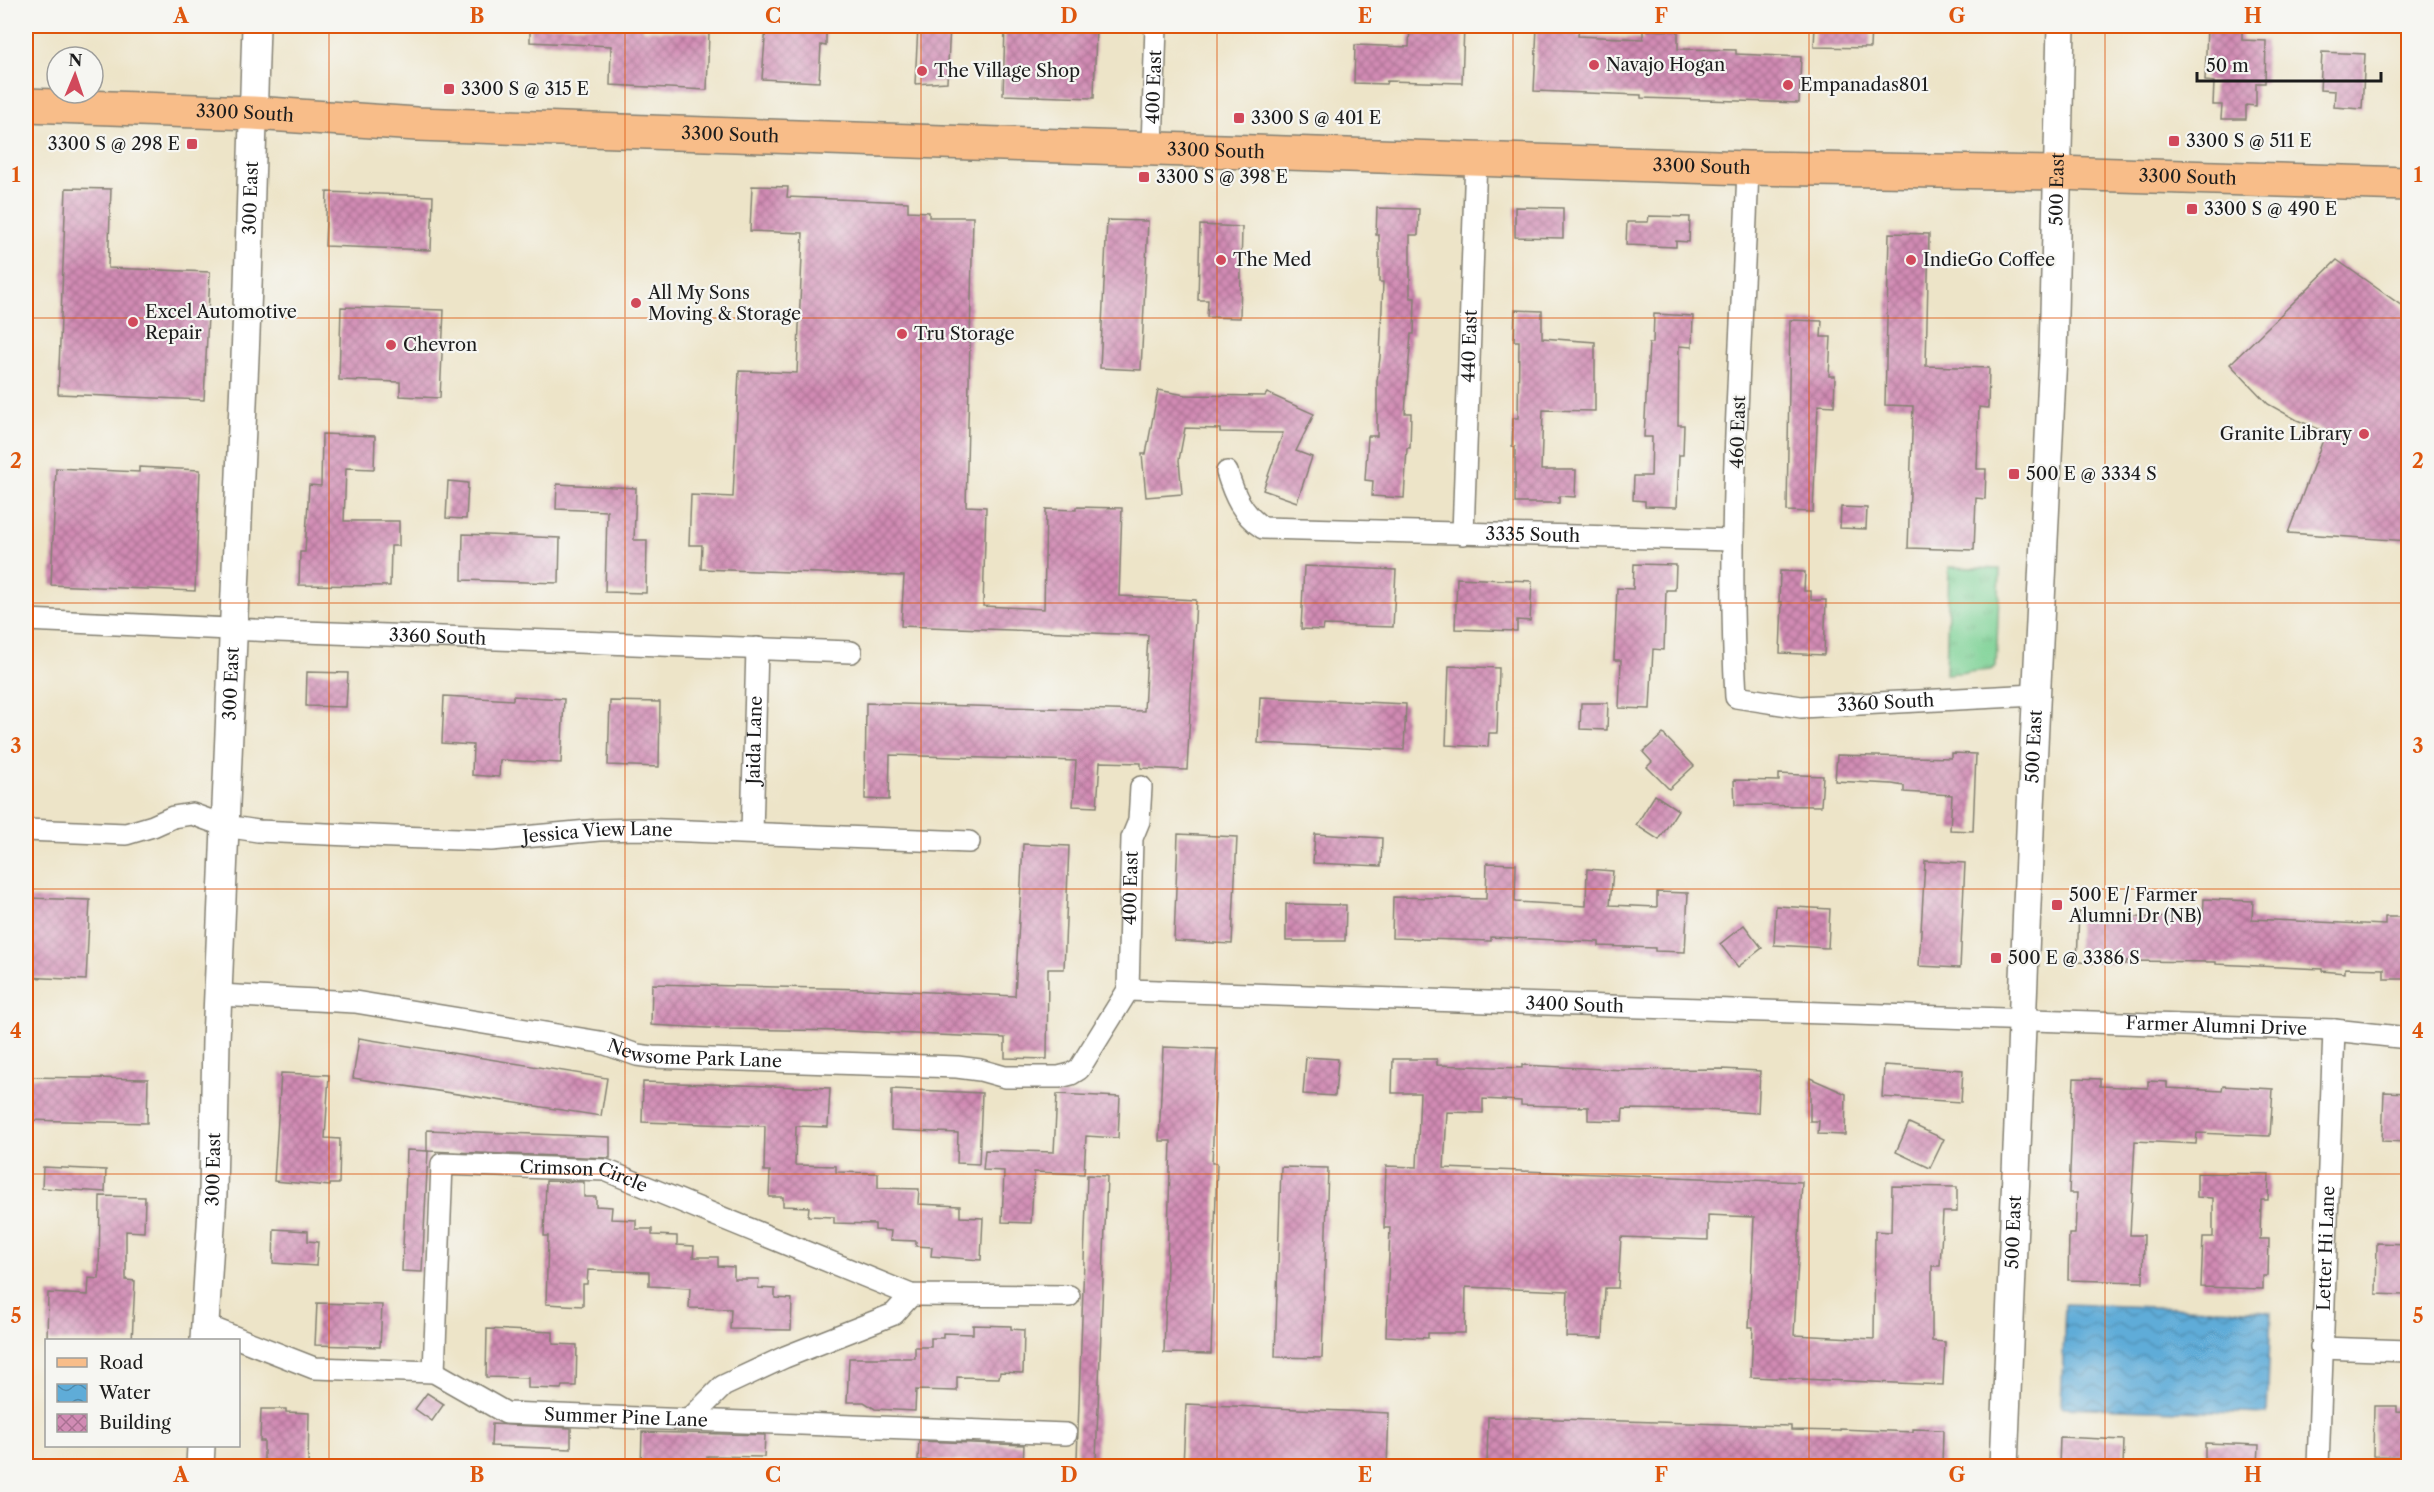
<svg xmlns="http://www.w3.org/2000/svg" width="2434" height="1492" viewBox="0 0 2434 1492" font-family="'Libre Caslon Text',serif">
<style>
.grass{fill:url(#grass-tufts);stroke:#4c7658;stroke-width:1.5}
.water{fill:url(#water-waves);stroke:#3e647a;stroke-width:1.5}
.building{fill:url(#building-cross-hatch)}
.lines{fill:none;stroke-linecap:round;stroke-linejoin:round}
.minor-casing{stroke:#848072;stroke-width:24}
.tertiary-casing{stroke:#848072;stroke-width:30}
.primary-casing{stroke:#848072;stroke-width:36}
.minor{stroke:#fff;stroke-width:21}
.tertiary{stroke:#fff;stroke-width:27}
.primary{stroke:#f8bd89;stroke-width:33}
.grid{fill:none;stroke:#de560d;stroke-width:1.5;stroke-opacity:0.55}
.poi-dot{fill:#d1495b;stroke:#f6f6f2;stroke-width:2}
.labels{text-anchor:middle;stroke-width:4.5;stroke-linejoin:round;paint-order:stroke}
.poi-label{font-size:18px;fill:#1c1c1c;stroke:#f6f6f2;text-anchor:start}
.street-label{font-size:18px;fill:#1c1c1c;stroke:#f6f6f2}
.neatline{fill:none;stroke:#de560d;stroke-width:2}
.grid-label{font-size:20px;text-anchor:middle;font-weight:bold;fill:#de560d}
</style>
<defs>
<pattern id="grass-tufts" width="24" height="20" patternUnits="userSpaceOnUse" patternTransform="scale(1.5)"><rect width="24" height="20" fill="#7cd194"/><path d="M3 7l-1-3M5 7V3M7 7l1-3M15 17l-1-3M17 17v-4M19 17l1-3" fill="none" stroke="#6bb37f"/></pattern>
<pattern id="water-waves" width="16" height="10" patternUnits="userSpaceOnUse" patternTransform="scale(1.5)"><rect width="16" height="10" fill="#5facd8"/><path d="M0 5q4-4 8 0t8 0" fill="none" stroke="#4e8bae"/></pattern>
<pattern id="building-cross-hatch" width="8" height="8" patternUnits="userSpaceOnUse" patternTransform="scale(1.5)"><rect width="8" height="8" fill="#d18bb4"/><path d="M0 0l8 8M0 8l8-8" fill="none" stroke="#a97192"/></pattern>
</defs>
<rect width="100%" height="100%" fill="#f6f6f2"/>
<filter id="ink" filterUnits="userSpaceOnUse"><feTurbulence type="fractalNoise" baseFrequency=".0167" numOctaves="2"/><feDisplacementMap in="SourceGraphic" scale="12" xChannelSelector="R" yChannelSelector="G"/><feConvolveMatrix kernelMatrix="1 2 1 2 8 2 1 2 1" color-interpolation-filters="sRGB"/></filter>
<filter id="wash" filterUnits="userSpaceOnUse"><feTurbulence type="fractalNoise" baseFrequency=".008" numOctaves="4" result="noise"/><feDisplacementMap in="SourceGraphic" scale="24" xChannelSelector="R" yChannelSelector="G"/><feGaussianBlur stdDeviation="1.35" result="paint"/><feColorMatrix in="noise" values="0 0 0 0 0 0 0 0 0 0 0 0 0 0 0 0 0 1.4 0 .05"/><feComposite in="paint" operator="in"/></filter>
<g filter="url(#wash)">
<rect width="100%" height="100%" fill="#ede4c8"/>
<path class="grass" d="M1949,567l51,2 -4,98 -6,3 -44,4z"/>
<path class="water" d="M2065,1304l206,7 -4,103 -206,-7z"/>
<g id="blocks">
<g class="building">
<path d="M530,26h112v4l67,3 -2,57 -97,-5 1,-39 -81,-4z"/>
<path d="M766,26h60v20l-5,-1 -2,37 -57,-3z"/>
<path d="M918,26h32l-3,56 -32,2z"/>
<path d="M1005,26h91l-2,72 -91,-3z"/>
<path d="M1410,26h54l-2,57 -75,-2 -1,3 -32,-1 1,-38 54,2z"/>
<path d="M1537,26h42l-1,10 65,3v-9l35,1v18l58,1v4l65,3 -2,46 -158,-5v-3l-107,-4z"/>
<path d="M1815,26h56l-1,22 -56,-1z"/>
<path d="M2207,26h35v14l24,1 -1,42h-9v23l-10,-1v14h-25l1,-14h-9l1,-23 -9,-1z"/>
<path d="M2322,52l43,2 -3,55 -28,-2 1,-16 -15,-1z"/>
<path d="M752,186l36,1 -1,10 121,5v9l21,1v5h44l-7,289 20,1 -3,99 61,3 2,-100 30,1v-3l46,1 -3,88 77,4 -9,170 -46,-2v-5l-41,-1 -3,45 -24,-1 3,-45 -186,-6 -1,45 -24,-1 1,-96 278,8 4,-76 -247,-9 3,-50 -203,-7 1,-24h-13l2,-50 42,2 6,-126 58,2 6,-140 -53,-2z"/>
<path d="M66,188l45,1 -3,79 102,4 -6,128 -146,-6z"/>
<path d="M327,192l106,4 -2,54 -106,-4z"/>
<path d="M1515,207l48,1v30l-48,-1z"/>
<path d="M1377,208l42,1 -1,26h-8v63h5l-1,36h-3l-6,79h6l-1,35h-3l-3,50 -32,-2 1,-15 -8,-1 3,-44h9v-55l3,-23 3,-76h-4v-47h-3z"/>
<path d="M1649,216l41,1 -1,25 -13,-1v6l-50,-2 1,-23h21z"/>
<path d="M1107,220l41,1 -7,149 -41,-2z"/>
<path d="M1200,225l42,2 -2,91 -33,-1 1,-17h-10z"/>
<path d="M1889,233l40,1 -3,132 63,2 -1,40 -9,-1 -2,62h9l-1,30 -9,-1 -2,52 -66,-2 5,-142 -28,-1z"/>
<path d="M2337,260l72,51v230l-121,-8 38,-101 -29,-12 -29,-16 -38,-40z"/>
<path d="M341,307l103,3 -4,88 -40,-2v-14l-61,-2z"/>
<path d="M1515,310l27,1v27l53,4v69l-52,-1 -2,60h35l-1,27 -16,-1v7h-44v-56l-3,-1 1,-28h5l1,-77h-5z"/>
<path d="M1654,314l39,2 -1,31 -13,-1 -1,79h6l-1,30h-4l-2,52 -32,-1v-5l-12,-1 1,-24h17l1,-39h-8l5,-94h4z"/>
<path d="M1790,320l32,1 -1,16h10l-2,39h6l-1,30 -16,-1 -5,107 -26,-1z"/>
<path d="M1158,390l27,5 80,1 2,-3 47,21 -18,37 16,6 -15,45 -34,-12 20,-57 -63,-1v-3l-35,-1 -6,32 3,34 -36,3 -4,-43h4z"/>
<path d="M322,434l53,2 -1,33 -28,-1 -2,53h55v25h-8l-1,40 -91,-1 1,-33h5l4,-67 12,1z"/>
<path d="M139,467l61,3 -5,121 -144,-6 5,-117 83,4z"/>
<path d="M448,481l20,2 -2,36 -20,-1z"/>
<path d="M557,484l79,4 -2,52h13l-1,53 -41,-1 2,-81 -51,-2z"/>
<path d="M1841,507l26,1 -1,21 -26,-1z"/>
<path d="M463,534l97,4 -1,45 -97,-3z"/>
<path d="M1634,564l42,1 -1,25h-9l-2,60 -11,-1 -3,60 -31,-1 2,-48h-7l3,-72 16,1z"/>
<path d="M1304,566l92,4 -3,57 -69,-2 -1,5 -22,-1z"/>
<path d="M1780,571l25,1 -1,19h7v9h15l-2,55 -44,-2 2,-51h-3z"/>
<path d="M1457,578l75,3 -2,40 -13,-1v11l-62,-2z"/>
<path d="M1449,666l50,2 -2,65h-8l-1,14 -42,-2z"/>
<path d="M307,672l41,1 -2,34 -40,-1z"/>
<path d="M444,696l69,4v-4l51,3 -3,64 -61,-3 -1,17 -27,-2 1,-30 -31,-2z"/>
<path d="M1260,697l146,7 -2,46 -146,-7z"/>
<path d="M610,701l50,1 -1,65 -51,-2z"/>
<path d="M1581,703h27l-1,27 -27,-1z"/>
<path d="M1663,734l31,32 -25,23 -22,-22 5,-5 -9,-10z"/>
<path d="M1951,753l25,1 -3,77 -23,-1 2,-35 -48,-3v-6l-12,-2 -57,-3 2,-26 114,3z"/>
<path d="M1779,774l44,2 -2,30 -86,-1 -1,-25 45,1z"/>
<path d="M1655,795l23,15 -19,30 -23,-15z"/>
<path d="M1178,834l59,3 -5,107 -58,-3z"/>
<path d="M1315,834l67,4 -1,28 -68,-3z"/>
<path d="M1023,844l46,2 -5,123h-16l-1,90 -42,-1v-20l-157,-7 -121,-2 -76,-4 1,-41 214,5 149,7z"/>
<path d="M1925,861l40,2 -5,105 -41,-2z"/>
<path d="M1487,863l29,1 -1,38 71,4 1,-37 26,2 -3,34 47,2v-15l31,1 -3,59 -30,-1v-3l-56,-2v-4l-108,-5v4l-99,-3 1,-41 93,2z"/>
<path d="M26,898l64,2 -4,80 -60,-3z"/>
<path d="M2204,899l49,2 -1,18 133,6v-8h24v62h-25v-10l-39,-1v5l-23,-2v-2l-106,-5v-2l-90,-1v3l-49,-2 2,-50 50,3v2l74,1z"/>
<path d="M1286,904l60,1 -1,36h-59z"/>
<path d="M1776,906l54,3 -2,39 -54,-3z"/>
<path d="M1744,925l18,23 -24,19 -18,-23z"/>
<path d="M359,1038l248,40 -6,38 -248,-38z"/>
<path d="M1163,1047l54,2 -5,114h5l-6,191 -47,-1 7,-212h-12z"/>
<path d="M1306,1057l32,2 -3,37 -32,-2z"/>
<path d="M1393,1059h44v6l85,3v-3l102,5 98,-1 38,2 -2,42 -54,-3 -81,-1 -1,12 -34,-1v-13l-67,-2v-4l-38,-2v14l-36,-1 -3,56 358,14 -8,153 80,4 1,-108 16,1 1,-46 65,1v25h-14l-3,54h-8v75l13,1 -2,43 -192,-8 2,-50h-4l5,-110 -46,-2v25l-87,-3 -3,51h-13l-2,50 -37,-1 2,-46 -102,-4 -1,46h-37v5l-42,-2 4,-108h-6l2,-62 31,1 3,-74h-28z"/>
<path d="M1884,1065l79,5 -2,32 -79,-5z"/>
<path d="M281,1073l48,2 -4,63 15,1 -1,45h-9v2l-56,-5z"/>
<path d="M26,1077l122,2 -1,44 -121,-3z"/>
<path d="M1810,1078l36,16 -1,41 -27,-1 1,-13h-9z"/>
<path d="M2074,1078l26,1v7l48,2v-7l19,1v6l55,3 1,-5 50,3 -3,47 -73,-3 -1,11 -61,-3 -5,94h14l-1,47 -75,-2 1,-46h6l2,-41h-8z"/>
<path d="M643,1082l187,6 -2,39 -32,-1 -1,39 41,1v6l42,1v15l41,1 -1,15 42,2v11l23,1 -2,42 -50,-4 1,-9 -16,-1v-5l-26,-1 1,-9 -16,-1v-6l-41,-1v-6l-26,-1 1,-9 -26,-1v-9h-14l1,-26h-6l1,-45 -123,-4z"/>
<path d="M892,1089l90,4 -3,71 -22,-1 1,-30 -67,-3z"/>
<path d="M2384,1092l25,1v49l-27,-1z"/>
<path d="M1057,1094l63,3 -2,41 -32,-2 -2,38 -50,-2 -3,51 -29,-1 2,-51 -21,-1 2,-20 69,2z"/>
<path d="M1909,1123l35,16 -14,29 -34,-16z"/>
<path d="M427,1130l183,7v21l-183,-7z"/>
<path d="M407,1150l21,1 -6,121 -20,-1z"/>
<path d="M43,1167l63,3 -1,22 -63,-4z"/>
<path d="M1281,1167l47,1 -6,190 -47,-1z"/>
<path d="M2197,1173l72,1 -1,26h-7l-1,39h9l-1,37h-5v13l-62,-2 2,-50h10v-39l-16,-1z"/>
<path d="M1087,1175l20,1 -11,284 -19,-1z"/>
<path d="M546,1181l38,1v15h12v9l16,1 -1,12 25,1v9h16v6l25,1v9l17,1 -1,11h25v9l16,1v12h25l-1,9 17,1v9l17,1 -1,31 -61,-1 1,-20 -42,-1 1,-20 -41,-2v-14l-61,-2 -1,14h-4v22l-37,-2 2,-68h-4z"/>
<path d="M100,1196l45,1 -1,35 -18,-1v49l9,1 -3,60h-85l1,-48 40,2 1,-17 10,1z"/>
<path d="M274,1229l34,2v10l10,1 -2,24 -43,-3z"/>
<path d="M2377,1243l32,1v45h-5v6l-28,-1z"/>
<path d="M317,1303l65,2 -2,42 -65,-2z"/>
<path d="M973,1325l38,1v3l13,1 -1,43 -23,-1 -1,6 -42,-1v14l-41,-1 -1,21 -40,-2 -11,-7h-17l2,-44h66v-11h16v-9h12v-5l30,1z"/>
<path d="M487,1329l66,3v12l24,1 -1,41h-14l-1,3 -33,-1v-10l-42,-1z"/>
<path d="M427,1393l17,11 -12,17 -17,-12z"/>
<path d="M1186,1404l203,9 -2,54 -204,-2z"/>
<path d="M2374,1406h23v6l12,1v44l-36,-1z"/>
<path d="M261,1409h25v3l23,1 -1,54h-44v-26h-4z"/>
<path d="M1488,1417l303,9v4l49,1v-2l73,3v-3l30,1 -1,37h-455z"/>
<path d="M492,1424l79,4v21l-80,-3z"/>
<path d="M642,1432l123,3 -1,22 -57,-1v11h-66z"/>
<path d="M2060,1437l64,3 -1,27h-64z"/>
<path d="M919,1441l105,4 -1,19 -105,-4z"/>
<path d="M2205,1443l54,2 -1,22h-53z"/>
</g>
</g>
</g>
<g filter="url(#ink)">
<use href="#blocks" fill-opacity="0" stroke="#848072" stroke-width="1.5"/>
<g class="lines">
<defs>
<g id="minor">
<path id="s1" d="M1152,147l4,-121"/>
<path id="s2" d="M1748,168c-6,175 -22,354 -12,529l65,10 235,-12"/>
<path id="s3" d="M1227,472c7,23 15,42 36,56l470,12"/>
<path id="s4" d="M1463,534l13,-376"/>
<path id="s5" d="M26,620l251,11 574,21"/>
<path id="s6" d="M26,830l100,4 27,-8 20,-9 19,-3 33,12 33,5 137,6 96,3 108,-10 40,-1 330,13"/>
<path id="s7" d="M752,833l5,-185"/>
<path id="s8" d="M1128,990l1206,40 74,8"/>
<path id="s9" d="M1128,990l4,-152 7,-17 2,-34"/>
<path id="s10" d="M218,995l137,7 245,40 37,13 15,2 305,10 23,3 25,7h54l12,-3 8,-5 49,-79"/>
<path id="s11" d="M204,1325l110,43 120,4 72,41 560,21"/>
<path d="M2321,1348l87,3"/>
<path id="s12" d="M434,1372l8,-208 163,6 306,125 158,1"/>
<path d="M689,1420l34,-34 62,-29 109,-43 17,-19"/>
<path id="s13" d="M2318,1466l16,-436"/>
</g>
<g id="tertiary">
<path id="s14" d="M204,1340l9,-147 3,-153 32,-754 8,-260"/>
<path d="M200,1466l1,-20"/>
<path id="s15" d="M2004,1466l27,-659 22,-452 8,-329"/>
</g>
<g id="primary">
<path id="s16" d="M26,105l227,8 164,11 525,18 806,26 308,5 352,11"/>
</g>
</defs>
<use href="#minor" class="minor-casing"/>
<use href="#tertiary" class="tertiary-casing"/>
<use href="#primary" class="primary-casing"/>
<use href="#minor" class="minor"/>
<use href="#tertiary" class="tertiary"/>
<use href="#primary" class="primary"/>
</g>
</g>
<path class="grid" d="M329,26v1440M625,26v1440M921,26v1440M1217,26v1440M1513,26v1440M1809,26v1440M2105,26v1440M26,318h2382M26,603h2382M26,889h2382M26,1174h2382"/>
<g class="poi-dot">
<circle cx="1594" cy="65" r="6"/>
<circle cx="922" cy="71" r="6"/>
<circle cx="1788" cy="85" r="6"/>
<rect x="443" y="83" width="12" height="12" rx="3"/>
<rect x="1233" y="112" width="12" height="12" rx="3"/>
<rect x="2168" y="135" width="12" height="12" rx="3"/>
<rect x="186" y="138" width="12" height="12" rx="3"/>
<rect x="1138" y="171" width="12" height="12" rx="3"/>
<rect x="2186" y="203" width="12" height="12" rx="3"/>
<circle cx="1221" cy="260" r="6"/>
<circle cx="1911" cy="260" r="6"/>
<circle cx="636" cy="303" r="6"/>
<circle cx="133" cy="322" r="6"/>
<circle cx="902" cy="334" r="6"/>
<circle cx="391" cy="345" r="6"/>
<circle cx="2364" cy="434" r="6"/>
<rect x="2008" y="468" width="12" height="12" rx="3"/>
<rect x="2051" y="899" width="12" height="12" rx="3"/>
<rect x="1990" y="952" width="12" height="12" rx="3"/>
</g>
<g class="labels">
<g class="poi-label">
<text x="1606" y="71">Navajo Hogan</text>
<text x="934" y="77">The Village Shop</text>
<text x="1800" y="91">Empanadas801</text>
<text x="461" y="95">3300 S @ 315 E</text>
<text x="1251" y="124">3300 S @ 401 E</text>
<text x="2186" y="147">3300 S @ 511 E</text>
<text x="180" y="150" text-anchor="end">3300 S @ 298 E</text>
<text x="1156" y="183">3300 S @ 398 E</text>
<text x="2204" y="215">3300 S @ 490 E</text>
<text x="1233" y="266">The Med</text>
<text x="1923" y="266">IndieGo Coffee</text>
<text x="648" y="299">All My Sons<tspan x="648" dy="21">Moving &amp; Storage</tspan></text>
<text x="145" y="318">Excel Automotive<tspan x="145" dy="21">Repair</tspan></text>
<text x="914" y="340">Tru Storage</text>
<text x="403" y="351">Chevron</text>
<text x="2352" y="440" text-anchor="end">Granite Library</text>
<text x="2026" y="480">500 E @ 3334 S</text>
<text x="2069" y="901">500 E / Farmer<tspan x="2069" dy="21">Alumni Dr (NB)</tspan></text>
<text x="2008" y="964">500 E @ 3386 S</text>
</g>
<g class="street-label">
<text dy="6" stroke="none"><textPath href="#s1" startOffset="60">400 East</textPath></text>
<text dy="6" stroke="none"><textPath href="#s16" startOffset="219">3300 South</textPath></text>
<text dy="6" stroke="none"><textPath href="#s16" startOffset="705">3300 South</textPath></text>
<text dy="6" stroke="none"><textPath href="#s16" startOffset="1191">3300 South</textPath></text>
<text dy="6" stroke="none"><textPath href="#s16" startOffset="1677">3300 South</textPath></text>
<text dy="6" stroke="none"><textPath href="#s16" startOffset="2163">3300 South</textPath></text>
<text dy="6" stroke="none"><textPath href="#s15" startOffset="1278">500 East</textPath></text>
<text dy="6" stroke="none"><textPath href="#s14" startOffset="1143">300 East</textPath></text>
<text dy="6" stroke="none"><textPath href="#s4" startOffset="188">440 East</textPath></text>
<text transform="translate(1738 432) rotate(-88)" y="6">460 East</text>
<text dy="6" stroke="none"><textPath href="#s3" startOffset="338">3335 South</textPath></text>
<text dy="6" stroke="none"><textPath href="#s5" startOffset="412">3360 South</textPath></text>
<text dy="6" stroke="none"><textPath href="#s14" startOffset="657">300 East</textPath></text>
<text dy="6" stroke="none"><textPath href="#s2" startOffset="680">3360 South</textPath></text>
<text dy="6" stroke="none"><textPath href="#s7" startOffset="93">Jaida Lane</textPath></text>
<text dy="6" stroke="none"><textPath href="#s15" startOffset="720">500 East</textPath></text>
<text dy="6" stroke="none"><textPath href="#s6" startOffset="578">Jessica View Lane</textPath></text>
<text dy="6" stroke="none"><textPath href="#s9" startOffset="102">400 East</textPath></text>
<text dy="6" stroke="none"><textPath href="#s8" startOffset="447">3400 South</textPath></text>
<text dy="6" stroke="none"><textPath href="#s8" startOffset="1089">Farmer Alumni Drive</textPath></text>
<text dy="6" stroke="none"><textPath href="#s10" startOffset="482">Newsome Park Lane</textPath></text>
<text dy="6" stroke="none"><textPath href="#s14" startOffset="171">300 East</textPath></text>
<text dy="6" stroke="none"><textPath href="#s12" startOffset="351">Crimson Circle</textPath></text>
<text dy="6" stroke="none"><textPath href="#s15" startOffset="234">500 East</textPath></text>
<text dy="6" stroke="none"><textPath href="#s13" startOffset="218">Letter Hi Lane</textPath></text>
<text dy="6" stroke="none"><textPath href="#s11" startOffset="441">Summer Pine Lane</textPath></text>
</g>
</g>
<rect width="2434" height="1492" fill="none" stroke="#f6f6f2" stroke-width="66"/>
<rect x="45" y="1339" width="195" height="108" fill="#f6f6f2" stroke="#9f9f9c" stroke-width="1.5"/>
<rect x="57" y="1358" width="30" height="9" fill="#f8bd89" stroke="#9f9f9c" stroke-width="1.5"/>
<text x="99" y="1369" font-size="18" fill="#1c1c1c">Road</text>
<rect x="57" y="1384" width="30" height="18" fill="url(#water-waves)" stroke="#9f9f9c" stroke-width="1.5"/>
<text x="99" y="1399" font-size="18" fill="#1c1c1c">Water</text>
<rect x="57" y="1414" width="30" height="18" fill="url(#building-cross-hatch)" stroke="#9f9f9c" stroke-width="1.5"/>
<text x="99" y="1429" font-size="18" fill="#1c1c1c">Building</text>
<g transform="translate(75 75) rotate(2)"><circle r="28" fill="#f6f6f2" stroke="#9f9f9c" stroke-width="1.5"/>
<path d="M0-4.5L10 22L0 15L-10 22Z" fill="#d1495b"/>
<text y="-9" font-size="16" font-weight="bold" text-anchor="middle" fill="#1c1c1c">N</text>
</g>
<path d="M2197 72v9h184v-9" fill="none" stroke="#1c1c1c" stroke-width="3"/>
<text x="2206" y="72" font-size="18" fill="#1c1c1c" stroke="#f6f6f2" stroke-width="4.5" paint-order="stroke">50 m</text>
<rect x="33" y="33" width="2368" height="1426" class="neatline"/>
<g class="grid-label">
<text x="181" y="23">A</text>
<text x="477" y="23">B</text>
<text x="773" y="23">C</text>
<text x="1069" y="23">D</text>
<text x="1365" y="23">E</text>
<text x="1661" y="23">F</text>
<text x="1957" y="23">G</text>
<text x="2253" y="23">H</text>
<text x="16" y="182">1</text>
<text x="2418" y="182">1</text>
<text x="16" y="468">2</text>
<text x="2418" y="468">2</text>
<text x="16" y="753">3</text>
<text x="2418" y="753">3</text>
<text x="16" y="1038">4</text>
<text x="2418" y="1038">4</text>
<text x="16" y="1323">5</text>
<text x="2418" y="1323">5</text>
<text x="181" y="1482">A</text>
<text x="477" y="1482">B</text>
<text x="773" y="1482">C</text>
<text x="1069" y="1482">D</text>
<text x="1365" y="1482">E</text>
<text x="1661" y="1482">F</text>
<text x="1957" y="1482">G</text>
<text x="2253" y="1482">H</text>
</g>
</svg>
